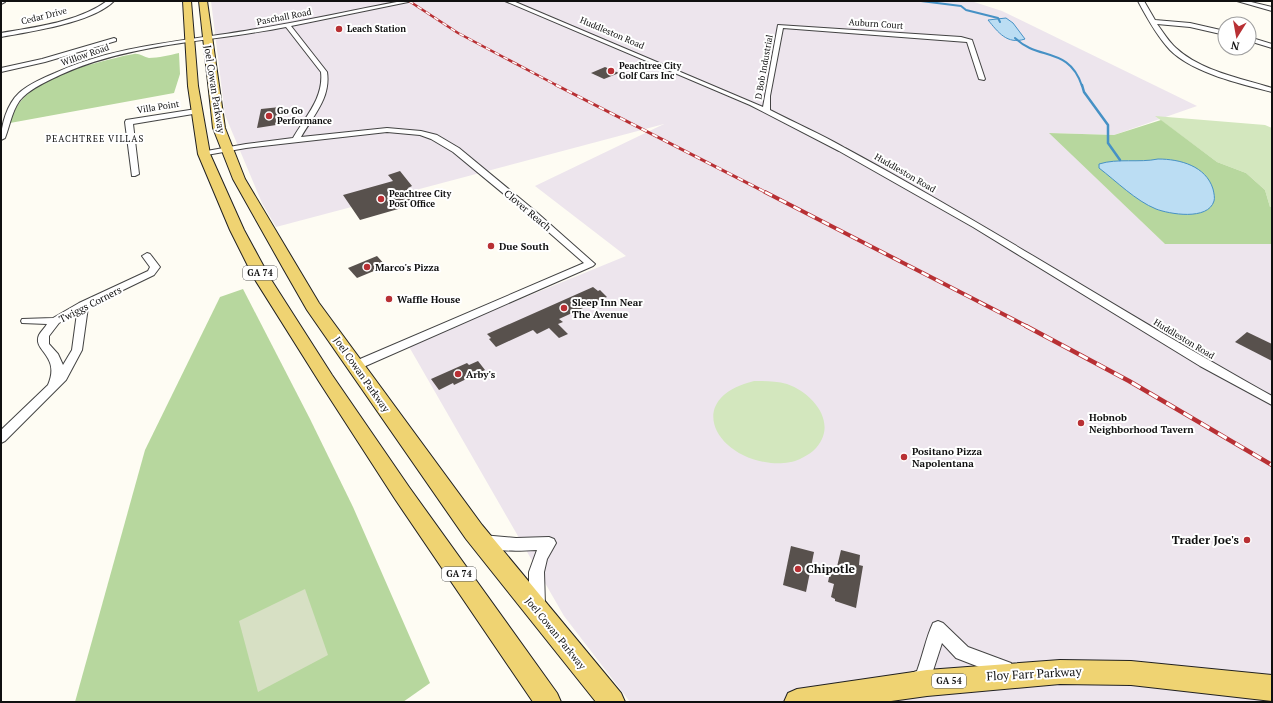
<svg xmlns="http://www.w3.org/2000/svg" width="1273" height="703" viewBox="0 0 1273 703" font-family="'PT Serif',serif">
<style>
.industrial{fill:#ede5ed}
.green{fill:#d3e7be}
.forest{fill:#b7d79e}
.cemetery{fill:#d7e0c4}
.water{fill:#bbddf3;stroke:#4691c5}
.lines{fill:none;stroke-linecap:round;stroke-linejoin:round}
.stream-far1{stroke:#4691c5;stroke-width:2}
.stream{stroke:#4691c5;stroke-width:2.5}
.building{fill:#58514d}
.street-casing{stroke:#434343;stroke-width:2}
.primary-casing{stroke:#212121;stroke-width:2}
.street{fill:#fff;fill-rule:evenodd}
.primary{fill:#efd372;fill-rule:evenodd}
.rail-far3-casing{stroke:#b83034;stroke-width:2.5}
.rail-far2-casing{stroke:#b83034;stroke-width:3}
.rail-far1-casing{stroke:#b83034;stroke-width:4}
.rail-casing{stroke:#b83034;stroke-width:4.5}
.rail-far3{stroke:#fff;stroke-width:1.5;stroke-dasharray:5;stroke-linecap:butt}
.rail-far2{stroke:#fff;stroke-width:2;stroke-dasharray:6;stroke-linecap:butt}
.rail-far1{stroke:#fff;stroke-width:2.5;stroke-dasharray:8;stroke-linecap:butt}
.rail{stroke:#fff;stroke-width:3;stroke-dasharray:10;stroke-linecap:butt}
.poi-dot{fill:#b83034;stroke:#fff;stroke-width:1.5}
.labels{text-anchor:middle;stroke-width:4;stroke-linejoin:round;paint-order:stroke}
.far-street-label{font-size:9px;fill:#101010;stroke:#fff}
.far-poi-label{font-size:9px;font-weight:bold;fill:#101010;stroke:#fff;text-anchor:start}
.far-neighbourhood-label{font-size:9px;letter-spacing:1px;fill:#101010;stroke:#fff}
.shield{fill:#fff;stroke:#585858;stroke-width:1}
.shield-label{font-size:9px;font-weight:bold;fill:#101010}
.street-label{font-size:10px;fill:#101010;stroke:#fff}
.poi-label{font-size:10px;font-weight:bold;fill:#101010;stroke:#fff;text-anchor:start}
.near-poi-label{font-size:12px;font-weight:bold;fill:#101010;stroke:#fff;text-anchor:end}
.near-street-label{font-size:12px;fill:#101010;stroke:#fff}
</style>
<rect width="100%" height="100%" fill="#fefcf3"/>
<path class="industrial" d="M211,1h760l31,10 195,95 -83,29 -64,-2 115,111h107v458h-642l-66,-86 -156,-271 218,-89 -91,-70 129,-62 -388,103 -14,-24 -37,-88z"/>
<g class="green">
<path d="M1155,116l110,9 7,3v79h-2l-5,-17 -19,-17 -29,-11z"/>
<path d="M754,381c11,0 22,0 33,3 28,10 53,42 26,67 -3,3 -8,5 -13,8 -8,4 -20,5 -29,4 -57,-6 -87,-65 -17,-82z"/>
</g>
<g class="forest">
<path d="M179,53l1,21 -6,19 -164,30c10,-38 52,-51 86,-60 12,-3 25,-7 38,-9 5,-1 10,3 15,4 9,0 21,-3 30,-5z"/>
<path d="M1161,120l56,42 29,11 19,17 5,17h2v37h-107l-116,-111 65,2z"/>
<path d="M243,289l67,130 43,88 77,176 -27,19h-328l70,-252 75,-153z"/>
</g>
<path class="cemetery" d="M305,589l23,66 -70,37 -19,-71z"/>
<g class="water">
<path d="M1006,18l7,5 12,16c-18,6 -27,-7 -37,-19z"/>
<path d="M1158,159c22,0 48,7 55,30 1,4 2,9 1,12 -6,20 -45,13 -58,8 -20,-8 -40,-28 -57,-41v-4c19,-6 40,-1 59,-5z"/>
</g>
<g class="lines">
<g class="stream-far1">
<path d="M921,1l40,5 5,4 32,8 2,4"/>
<path d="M1015,38c23,23 54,8 67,48"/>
</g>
<path class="stream" d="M1082,85l2,7 24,33v18l12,17"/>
</g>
<g class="building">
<path d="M605,67l14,6 -15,6 -13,-6z"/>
<path d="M280,107l-4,18 -19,3 4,-19z"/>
<path d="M400,171l12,15 -4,2 11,15 -59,17 -17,-25 50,-14 -5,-6z"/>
<path d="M377,256l9,10 -29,12 -9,-10z"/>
<path d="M593,287l5,4 2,-1 7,7 -48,22 4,3 -5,2 10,10 -9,4 -10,-10 -12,6 -4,-4 -37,17 -7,-8 2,-1 -4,-4z"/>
<path d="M1247,332l25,12v17l-37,-19z"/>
<path d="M478,361l7,9 -31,15 -1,-2 -14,7 -8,-11 36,-16 2,2z"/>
<path d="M791,546l23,6 -8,40 -23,-7z"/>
<path d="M841,550l19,5 -1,10 4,1 -7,42 -21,-7v-2l-4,-2 3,-13 -6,-2 2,-9 5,2z"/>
</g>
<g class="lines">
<defs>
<g id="street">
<path d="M1,1h3l1,1 -4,2z"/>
<path d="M107,1h7c-22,22 -82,30 -113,36v-4c35,-6 77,-11 106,-32z"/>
<path d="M402,1h11l-122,25 36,46c4,26 -14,44 -26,65l86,-9 34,3 16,4 22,13 75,62 61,54 -2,2 -232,102h-8l-2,-3 2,-3 231,-99 -56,-49 -75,-62 -22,-13 -11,-4 -33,-3 -141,16 -45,8v-4l45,-8 47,-6c12,-21 31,-40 28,-66l-35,-45c-75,15 -156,16 -226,48 -12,6 -27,12 -37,22 -10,9 -13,28 -18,41l-4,2c0,-15 6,-36 18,-47 10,-9 24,-15 36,-20 63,-29 134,-32 201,-44 49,-8 97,-19 146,-28z"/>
<path d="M505,1h8l250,106 15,-82 183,12 11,3 13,39 -1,1 -5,-1 -12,-37 -184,-14 -13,68v14c25,13 51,24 75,38 145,78 283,168 427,248v9l-72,-39 -227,-139 -134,-76 -89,-46z"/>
<path d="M1138,1h6l11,19 35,3 35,8v4l-35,-8 -33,-3c6,8 12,18 19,24 25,23 64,30 96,40v4c-31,-8 -79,-19 -102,-42 -13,-14 -23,-32 -32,-49z"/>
<path d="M1237,1h10l25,6v4z"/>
<path d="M1249,37l23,7v4l-23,-7z"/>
<path d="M114,38l2,1v2l-71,21 -44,10v-4l41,-9z"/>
<path d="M196,109l4,2 -1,2 -66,11 6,50 -4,2h-3l-7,-54 1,-2z"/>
<path d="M147,253l3,1 10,13 -6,8 -66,32 -6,43 -16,30 -61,61 -4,2v-13l47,-45c13,-30 -16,-34 -9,-50 2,-4 6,-7 8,-11l-25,-1 -1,-2 1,-2 31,-1 26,-15 69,-32 2,-4 -8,-11zM77,313l-5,37 -9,15 -5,-11 -9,-10v-8l10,-13z"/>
<path d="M482,535l34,3 33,-1 5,2 2,4 -9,16 -3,13 1,33 -3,5 -5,2 -5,-2 -3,-5v-33l8,-22c-19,1 -42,2 -60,-5l-2,-4 2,-4z"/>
<path d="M938,621l5,2 25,24 43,16 2,6 -2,6 -6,2 -49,-19 -14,-15 -13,40 -12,4 -6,-2 -2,-6 2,-6 6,-2c6,-16 9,-33 16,-48z"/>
</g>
<g id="primary">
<path d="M183,1h8l7,85 12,68 34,76 26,48 62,97 77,112 148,206 4,9h-28l-138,-203 -75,-116 -66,-105 -24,-48 -32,-76 -10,-68z"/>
<path d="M199,1h8l18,127 20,51 74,124 163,222 139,168 4,9h-29l-130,-163 -159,-229 -24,-42 -50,-89 -20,-51z"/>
<path d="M1060,660l71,1 141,14v26l-141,-16 -71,-1 -133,12 -43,6h-100l4,-9 9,-4 130,-19z"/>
</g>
</defs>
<use href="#street" class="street-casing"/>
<use href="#primary" class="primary-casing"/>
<use href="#street" class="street"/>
<use href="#primary" class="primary"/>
<defs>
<path id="rail-far3" d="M409,1l49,32 100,53"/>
<path id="rail-far2" d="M556,85l211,108"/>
<path id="rail-far1" d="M765,192l263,135"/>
<path id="rail" d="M1026,326l103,55 143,84"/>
</defs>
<use href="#rail-far3" class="rail-far3-casing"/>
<use href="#rail-far2" class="rail-far2-casing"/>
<use href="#rail-far1" class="rail-far1-casing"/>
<use href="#rail" class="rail-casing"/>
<use href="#rail-far3" class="rail-far3"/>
<use href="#rail-far2" class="rail-far2"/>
<use href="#rail-far1" class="rail-far1"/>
<use href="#rail" class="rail"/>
</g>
<g class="poi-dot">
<circle cx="339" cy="29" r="4"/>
<circle cx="611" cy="71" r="4"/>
<circle cx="269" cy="116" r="4"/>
<circle cx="381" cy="199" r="4"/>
<circle cx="491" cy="246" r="4"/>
<circle cx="367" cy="267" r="4"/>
<circle cx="389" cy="299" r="4"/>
<circle cx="564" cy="308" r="4"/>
<circle cx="458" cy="374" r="4"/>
<circle cx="1081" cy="423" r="4"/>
<circle cx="904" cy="457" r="4"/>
<circle cx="1247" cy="540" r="4"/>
<circle cx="798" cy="569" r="4"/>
</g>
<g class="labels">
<g class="far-street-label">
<text transform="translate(44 16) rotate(-14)" y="3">Cedar Drive</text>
<text transform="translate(284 17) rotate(-11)" y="3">Paschall Road</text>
<text transform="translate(876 24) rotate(4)" y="3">Auburn Court</text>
<text transform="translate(612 33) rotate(23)" y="3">Huddleston Road</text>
<text transform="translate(85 55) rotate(-19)" y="3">Willow Road</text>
<text transform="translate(764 67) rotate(-80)" y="3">D Bob Industrial</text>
<text transform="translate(158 107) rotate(-9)" y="3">Villa Point</text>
<text transform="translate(905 173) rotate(30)" y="3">Huddleston Road</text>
<text transform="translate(1184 339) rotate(31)" y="3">Huddleston Road</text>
</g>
<g class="far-poi-label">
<text x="347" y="32">Leach Station</text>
<text x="619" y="69">Peachtree City<tspan x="619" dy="10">Golf Cars Inc</tspan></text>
<text x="277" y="114">Go Go<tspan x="277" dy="10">Performance</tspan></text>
<text x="389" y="197">Peachtree City<tspan x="389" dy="10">Post Office</tspan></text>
</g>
<g class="far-neighbourhood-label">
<text x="95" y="142">PEACHTREE VILLAS</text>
</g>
<g class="shield">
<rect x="243" y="266" width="34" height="14" rx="3"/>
<rect x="442" y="567" width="34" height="14" rx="3"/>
<rect x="932" y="674" width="34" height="14" rx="3"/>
</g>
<g class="shield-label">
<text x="260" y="276">GA 74</text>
<text x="459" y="577">GA 74</text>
<text x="949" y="684">GA 54</text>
</g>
<g class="street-label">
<text transform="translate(215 89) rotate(81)" y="4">Joel Cowan Parkway</text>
<text transform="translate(528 210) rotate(40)" y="4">Clover Reach</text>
<text transform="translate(90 304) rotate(-27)" y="4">Twiggs Corners</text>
<text transform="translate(362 374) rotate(55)" y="4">Joel Cowan Parkway</text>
<text transform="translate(556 633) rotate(51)" y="4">Joel Cowan Parkway</text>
</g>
<g class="poi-label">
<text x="499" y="250">Due South</text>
<text x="375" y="271">Marco's Pizza</text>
<text x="397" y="303">Waffle House</text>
<text x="572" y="306">Sleep Inn Near<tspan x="572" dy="12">The Avenue</tspan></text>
<text x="466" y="378">Arby's</text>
<text x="1089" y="421">Hobnob<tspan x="1089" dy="12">Neighborhood Tavern</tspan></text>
<text x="912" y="455">Positano Pizza<tspan x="912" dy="12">Napolentana</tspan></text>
</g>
<g class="near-poi-label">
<text x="1239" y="544">Trader Joe's</text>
<text x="806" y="573" text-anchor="start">Chipotle</text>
</g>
<g class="near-street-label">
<text transform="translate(1034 674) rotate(-3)" y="4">Floy Farr Parkway</text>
</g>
</g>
<rect width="1273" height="703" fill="none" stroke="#101010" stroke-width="4"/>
<g transform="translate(1237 36) rotate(191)"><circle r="19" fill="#ffffff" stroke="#9f9f9f"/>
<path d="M0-3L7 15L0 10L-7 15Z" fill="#b83034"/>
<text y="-6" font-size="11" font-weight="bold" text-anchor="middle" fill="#101010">N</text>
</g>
</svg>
